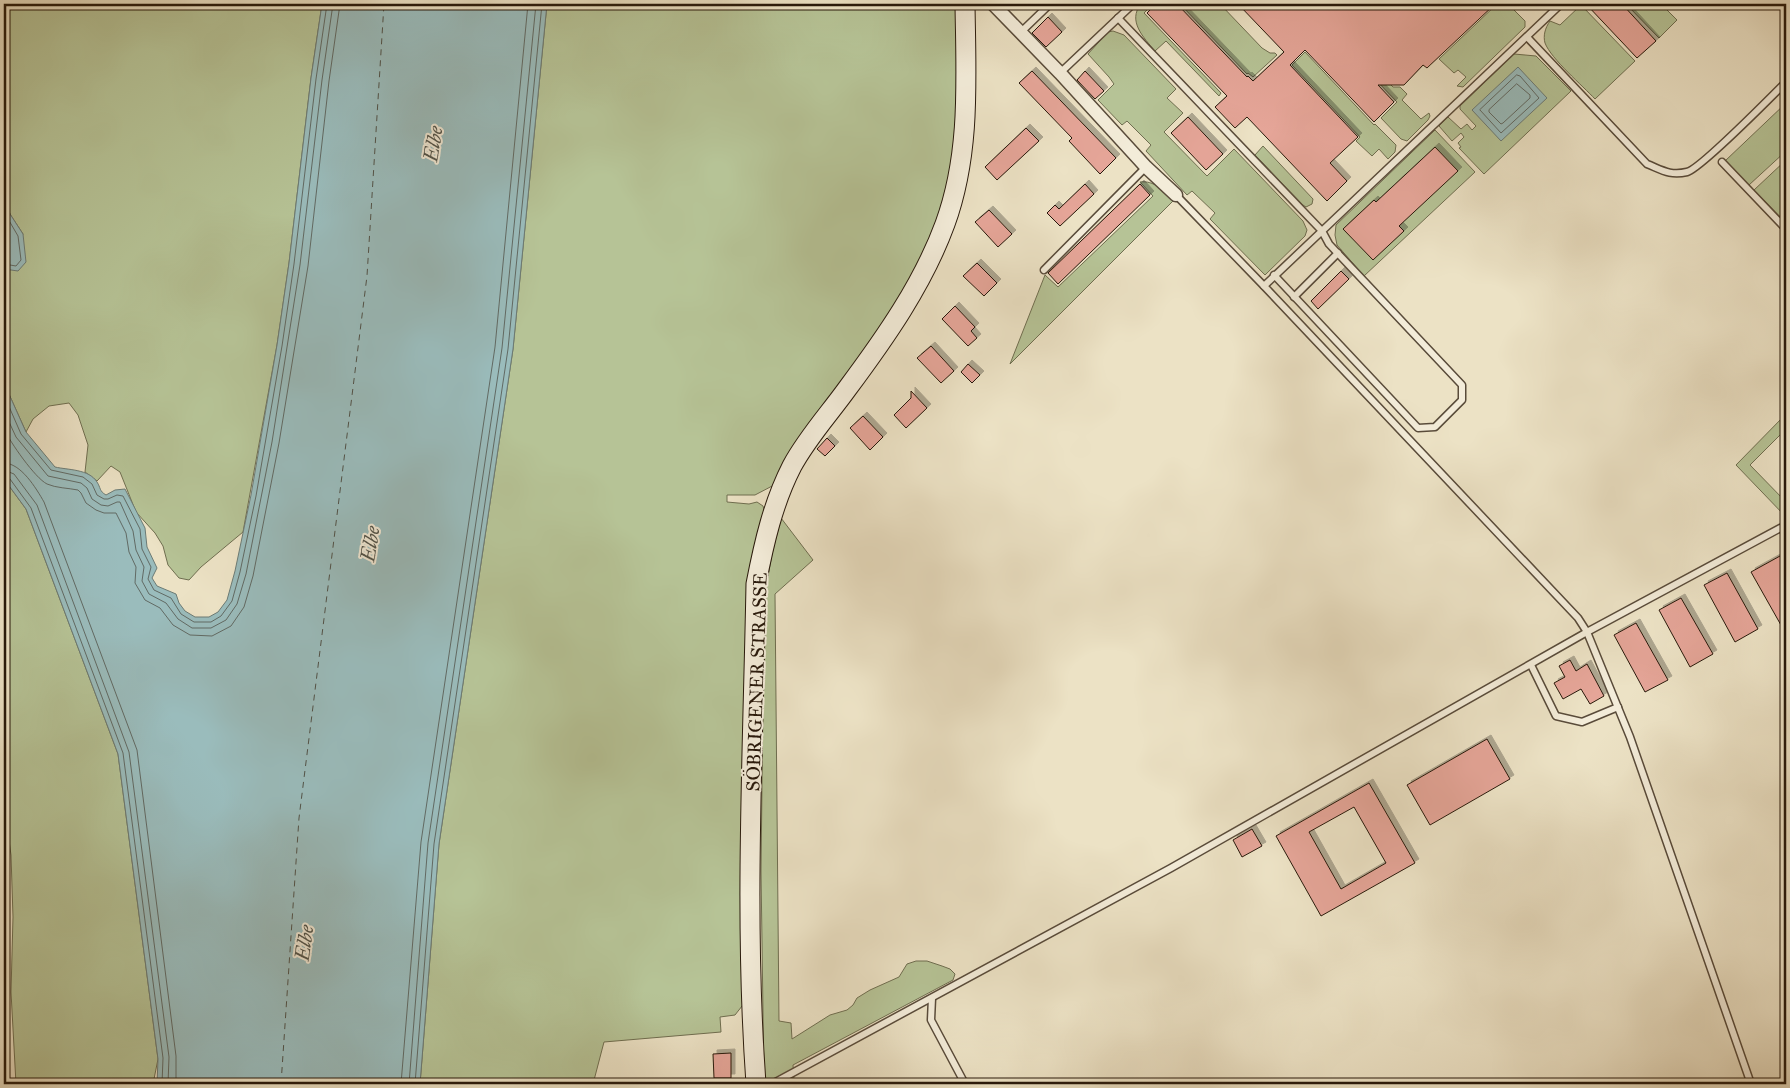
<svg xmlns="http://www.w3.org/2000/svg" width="1790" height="1088" viewBox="0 0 1790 1088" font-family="'IM FELL Great Primer',serif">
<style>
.green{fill:#b6c396;stroke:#6f6e50}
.water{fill:#9abcbc;stroke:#6c7b75}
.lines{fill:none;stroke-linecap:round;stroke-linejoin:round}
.shore{stroke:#616a64;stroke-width:1}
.ferry{stroke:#505249;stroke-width:1;stroke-dasharray:6 5;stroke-linecap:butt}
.building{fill:#e5a598;stroke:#28190b;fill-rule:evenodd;filter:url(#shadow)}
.lane-casing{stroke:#594b3a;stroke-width:9}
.street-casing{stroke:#594b3a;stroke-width:15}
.secondary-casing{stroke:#28190b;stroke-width:21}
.lane{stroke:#f3ecd9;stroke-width:6}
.street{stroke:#f3ecd9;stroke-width:12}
.secondary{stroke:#f3ecd9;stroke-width:19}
.labels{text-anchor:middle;stroke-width:4;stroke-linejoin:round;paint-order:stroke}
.street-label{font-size:19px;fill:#28190b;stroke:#f3ecd9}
.water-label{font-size:20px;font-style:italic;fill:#505249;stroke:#f3ecd9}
</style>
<defs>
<filter id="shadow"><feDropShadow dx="4" dy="-4" stdDeviation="0" flood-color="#0004"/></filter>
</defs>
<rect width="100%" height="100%" fill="#ece2c5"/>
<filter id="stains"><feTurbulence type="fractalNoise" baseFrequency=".004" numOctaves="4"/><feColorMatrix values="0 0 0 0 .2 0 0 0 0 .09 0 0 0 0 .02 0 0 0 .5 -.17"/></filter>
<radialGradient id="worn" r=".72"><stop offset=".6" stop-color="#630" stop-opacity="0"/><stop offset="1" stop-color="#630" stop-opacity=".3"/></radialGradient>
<g class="green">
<path d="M4,4h318l-11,74 -22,185 -12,82 -34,187 -42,35 -12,13 -10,-2 -11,-13 -5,-19 -8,-13 -19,-21 -16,-40 -9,-6 -14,15 -12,-9 3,-27 -10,-30 -9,-12 -20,3 -16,13 -7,13 -22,-49v-114l4,1 15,-36 -13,-20 -6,-19z"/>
<path d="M547,4h411l2,107 -12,84 -43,100 -129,189 -21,11h-28v7l22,2 8,-2 6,4 2,7 -19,488 -11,14 -15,2 1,15 -117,10 -11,42h-173l19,-240 74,-495z"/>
<path d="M1141,4h12l-9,9 77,80 -2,3 -53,-55 -11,10c-11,-13 -28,-30 -14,-47z"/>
<path d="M1180,4h40l42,44 8,5h5l2,2 -24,22 -5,-4 -1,1z"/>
<path d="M1497,4h11l17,17v6l-62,60 -6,-1 9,-9 -8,-7 -4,3 -15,-14z"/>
<path d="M1626,4h35l16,16 -18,18z"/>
<path d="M1581,5l54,56 -40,38c-12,-13 -44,-40 -50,-56 -2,-7 0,-15 5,-22l10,4z"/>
<path d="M1334,26l59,61h7l7,7 -5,6 19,19 8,-6 1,3 -2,4 -21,21 -6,-2 -20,-21 16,-16 -68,-71z"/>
<path d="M1113,31l11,4 52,54 -9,9 16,15 -19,19 43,44 27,-27 69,72 4,9 -2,6 -40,39 -55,-56 5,-6 -23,-22 -5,4 -41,-44 5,-6 -24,-24 -5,4 -24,-25 16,-16 -5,-7 -21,-23 20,-22z"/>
<path d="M1305,52l69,73 1,-1 21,21 -1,7 -7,7 -9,-10 -7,7 -16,-15 4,-4 -68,-72z"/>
<path d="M1514,54l22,2 35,35 -87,83 -25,-26 2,-1 -3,-4 6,-6 -3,-4 -9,8 -13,-15 9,-9 13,12 6,-5 5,6 4,-4 -16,-17v-3z"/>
<path d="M1786,103v48l-37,34 -24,-24z"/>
<path d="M1435,130l40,42 -111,104 -27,-31 -2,-10 1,-10z"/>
<path d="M1263,146l50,53 -1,5 -6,3 -3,-2 -48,-50z"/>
<path d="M1786,160v63l-32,-33z"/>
<path d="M1140,182c14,-2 24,9 34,18l-164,164 35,-89 13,12 95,-91z"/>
<path d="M1786,414v15l-36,36 36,37v15l-50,-52z"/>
<path d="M4,479l22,30 92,245 40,305 -5,25h-137l-5,-92 2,-75 -2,-62 -7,-51z"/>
<path d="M781,518l32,42 -38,34 4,427 12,2 1,16 38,-24 17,-5 6,-5 4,-7 13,-8 29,-13 8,-13 9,-3h11l15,5 8,3 5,5 -2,6 -160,85 1,15 -7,4h-23l-3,-213 2,-172 3,-111 6,-34z"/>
</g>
<g class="water">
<path d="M322,4h225l-34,345 -74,495 -19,240h-263l1,-25 -40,-305 -92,-245 -22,-30v-96l22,49 29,35c13,3 34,2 42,15 4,6 2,9 9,13l9,-5 10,-1 20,39 2,19 10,21 -5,10 5,8 19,8 3,9 6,8 10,6h14l9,-5 9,-12 8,-29 16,-76 26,-150 12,-82 22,-185z"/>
<path d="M1518,67l29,31 -46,43 -29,-31z"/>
<path d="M4,195l6,19 13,20 3,28 -8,9 -14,-2z"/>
</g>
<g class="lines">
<g class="shore">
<path d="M1517,75l3,1 19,22 -38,35 -21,-23z"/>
<path d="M1517,84l13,11v3l-27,25 -2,1 -12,-12v-2z"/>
<path d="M4,212l14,24 3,24 -5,6 -12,-2"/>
<path d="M4,395l17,39 30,36 32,7 9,7 5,11 7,4h4l9,-4 6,1 17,33 2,20 9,18 -3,12 6,11 17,8 10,16 13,8h17l10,-6 11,-15 8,-29 16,-76 26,-150 12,-82 22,-185 11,-75"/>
<path d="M4,411l12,26 32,39 33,7 6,5 5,11 9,6 7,1 9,-4h3l13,29 3,19 8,17 -2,14 7,13 17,9 12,16 14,9h19l15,-8 11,-16 9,-30 26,-132 28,-177 22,-185 11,-76"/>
<path d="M4,429c6,13 31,49 43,55 9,4 21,4 31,6l3,3 5,10 10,7 8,3h12l10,20 3,19 7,15 -1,16 10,17 15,8 13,17 17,10 22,1 19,-10 13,-19 9,-31 26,-133 29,-177 21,-185 11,-77"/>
<path d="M4,463c17,0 32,25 40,39l93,248 39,306v28"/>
<path d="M4,470l10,4 23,31 92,247 40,305 -1,27"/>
<path d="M4,477l6,2 21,29 92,245 40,305 -1,26"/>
<path d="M401,1084l20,-242 74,-495 33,-343"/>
<path d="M409,1084l19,-241 74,-495 34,-344"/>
<path d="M415,1084l19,-240 74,-495 34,-345"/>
</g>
<path class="ferry" d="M281,1084l18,-266 68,-542 17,-272"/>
</g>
<g class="building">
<path d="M1156,4h21l70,73 1,-1 5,5 31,-29 -46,-48h257l-68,64 -4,-3 -19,20h-26l16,17 -20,20 -69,-72 -15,15 68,72 -28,26 17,18 -20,20 -80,-84 -12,11 -20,-21 12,-11 -80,-83z"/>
<path d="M1586,4h36l34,37 -19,17z"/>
<path d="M1048,17l14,15 -16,15 -14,-14z"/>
<path d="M1032,71l84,87 -16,16 -31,-33 3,-3 -53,-55z"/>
<path d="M1085,71l19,20 -9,8 -18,-19z"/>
<path d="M1188,117l35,37 -17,16 -35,-37z"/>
<path d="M1026,128l13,13 -42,39 -12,-13z"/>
<path d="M1435,147l23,24 -59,55 5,5 -31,29 -30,-31 31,-29 2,2z"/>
<path d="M1085,184l9,10 -34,32 -13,-13 8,-8 4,4z"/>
<path d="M1140,184l10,11 -92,89 -10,-11z"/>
<path d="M989,210l23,24 -14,13 -23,-25z"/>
<path d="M977,263l20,20 -13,13 -21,-20z"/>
<path d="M1341,271l8,8 -31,30 -7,-8z"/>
<path d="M955,306l20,21 -4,4 6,7 -9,8 -26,-27z"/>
<path d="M931,346l23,25 -13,12 -24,-25z"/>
<path d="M968,364l12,11 -8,8 -11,-11z"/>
<path d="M911,391l16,17 -21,20 -12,-13 17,-17z"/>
<path d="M863,416l20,21 -13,13 -20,-22z"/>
<path d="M827,438l8,8 -10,10 -8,-7z"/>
<path d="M1780,556l6,11v67l-35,-62z"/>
<path d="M1727,573l31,56 -23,13 -31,-57z"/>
<path d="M1681,598l32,56 -23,13 -31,-57z"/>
<path d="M1636,623l32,57 -23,12 -31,-57z"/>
<path d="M1570,660l6,11 11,-7 17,32 -14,8 -9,-15 -18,10 -9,-16 11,-6 -6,-11z"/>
<path d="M1487,739l23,40 -80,46 -23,-40z"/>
<path d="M1369,783l46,80 -94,53 -45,-80zM1354,807l32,56 -45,26 -32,-57z"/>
<path d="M1252,829l10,17 -20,11 -9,-17z"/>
<path d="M731,1053v25h-17l-1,-24z"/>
</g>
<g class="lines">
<defs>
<g id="lane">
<path d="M1118,18l204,213 -58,55"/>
<path d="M1021,32l29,-28"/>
<path d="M1527,37l120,127c15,6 23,12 40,8 13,-3 85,-76 99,-90"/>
<path d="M1060,73l73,-69"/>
<path d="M1722,162l64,67"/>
<path d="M1176,195l88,91 314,332 9,14 43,105 121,347"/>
<path d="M1044,270l102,-103"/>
<path d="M1274,275l144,153 17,-1 27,-27v-15l-133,-141 -7,-13 239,-227"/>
<path d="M1294,297l44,-44"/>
<path d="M1531,665l25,51 26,6 36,-15"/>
<path d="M932,998l-1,22 34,64"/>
<path d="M772,1084l399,-216 416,-236 199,-107"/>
</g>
<path id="street" d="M993,4l67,69 86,94 30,28"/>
<path id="secondary" d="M756,1084c-12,-166 -3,-333 0,-500 8,-41 17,-81 36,-118 15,-28 37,-52 55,-77 38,-51 76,-105 98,-165 26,-71 21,-146 20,-220"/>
</defs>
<use href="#lane" class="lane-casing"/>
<use href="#street" class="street-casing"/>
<use href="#secondary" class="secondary-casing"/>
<use href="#lane" class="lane"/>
<use href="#street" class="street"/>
<use href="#secondary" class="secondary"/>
</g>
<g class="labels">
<g class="street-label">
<text transform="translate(756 682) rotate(-88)" y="7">SÖBRIGENER STRASSE</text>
</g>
<g class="water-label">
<text transform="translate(433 144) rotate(-81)" y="7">Elbe</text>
<text transform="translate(370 544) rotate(-81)" y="7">Elbe</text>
<text transform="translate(304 943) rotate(-82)" y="7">Elbe</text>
</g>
</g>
<rect width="1790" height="1088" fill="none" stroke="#ece2c5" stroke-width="20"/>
<rect x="5" y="5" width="1780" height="1078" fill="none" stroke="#28190b" stroke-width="2.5"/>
<rect x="10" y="10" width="1770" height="1068" fill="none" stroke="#28190b"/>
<rect width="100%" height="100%" filter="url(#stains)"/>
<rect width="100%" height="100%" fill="url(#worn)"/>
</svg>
